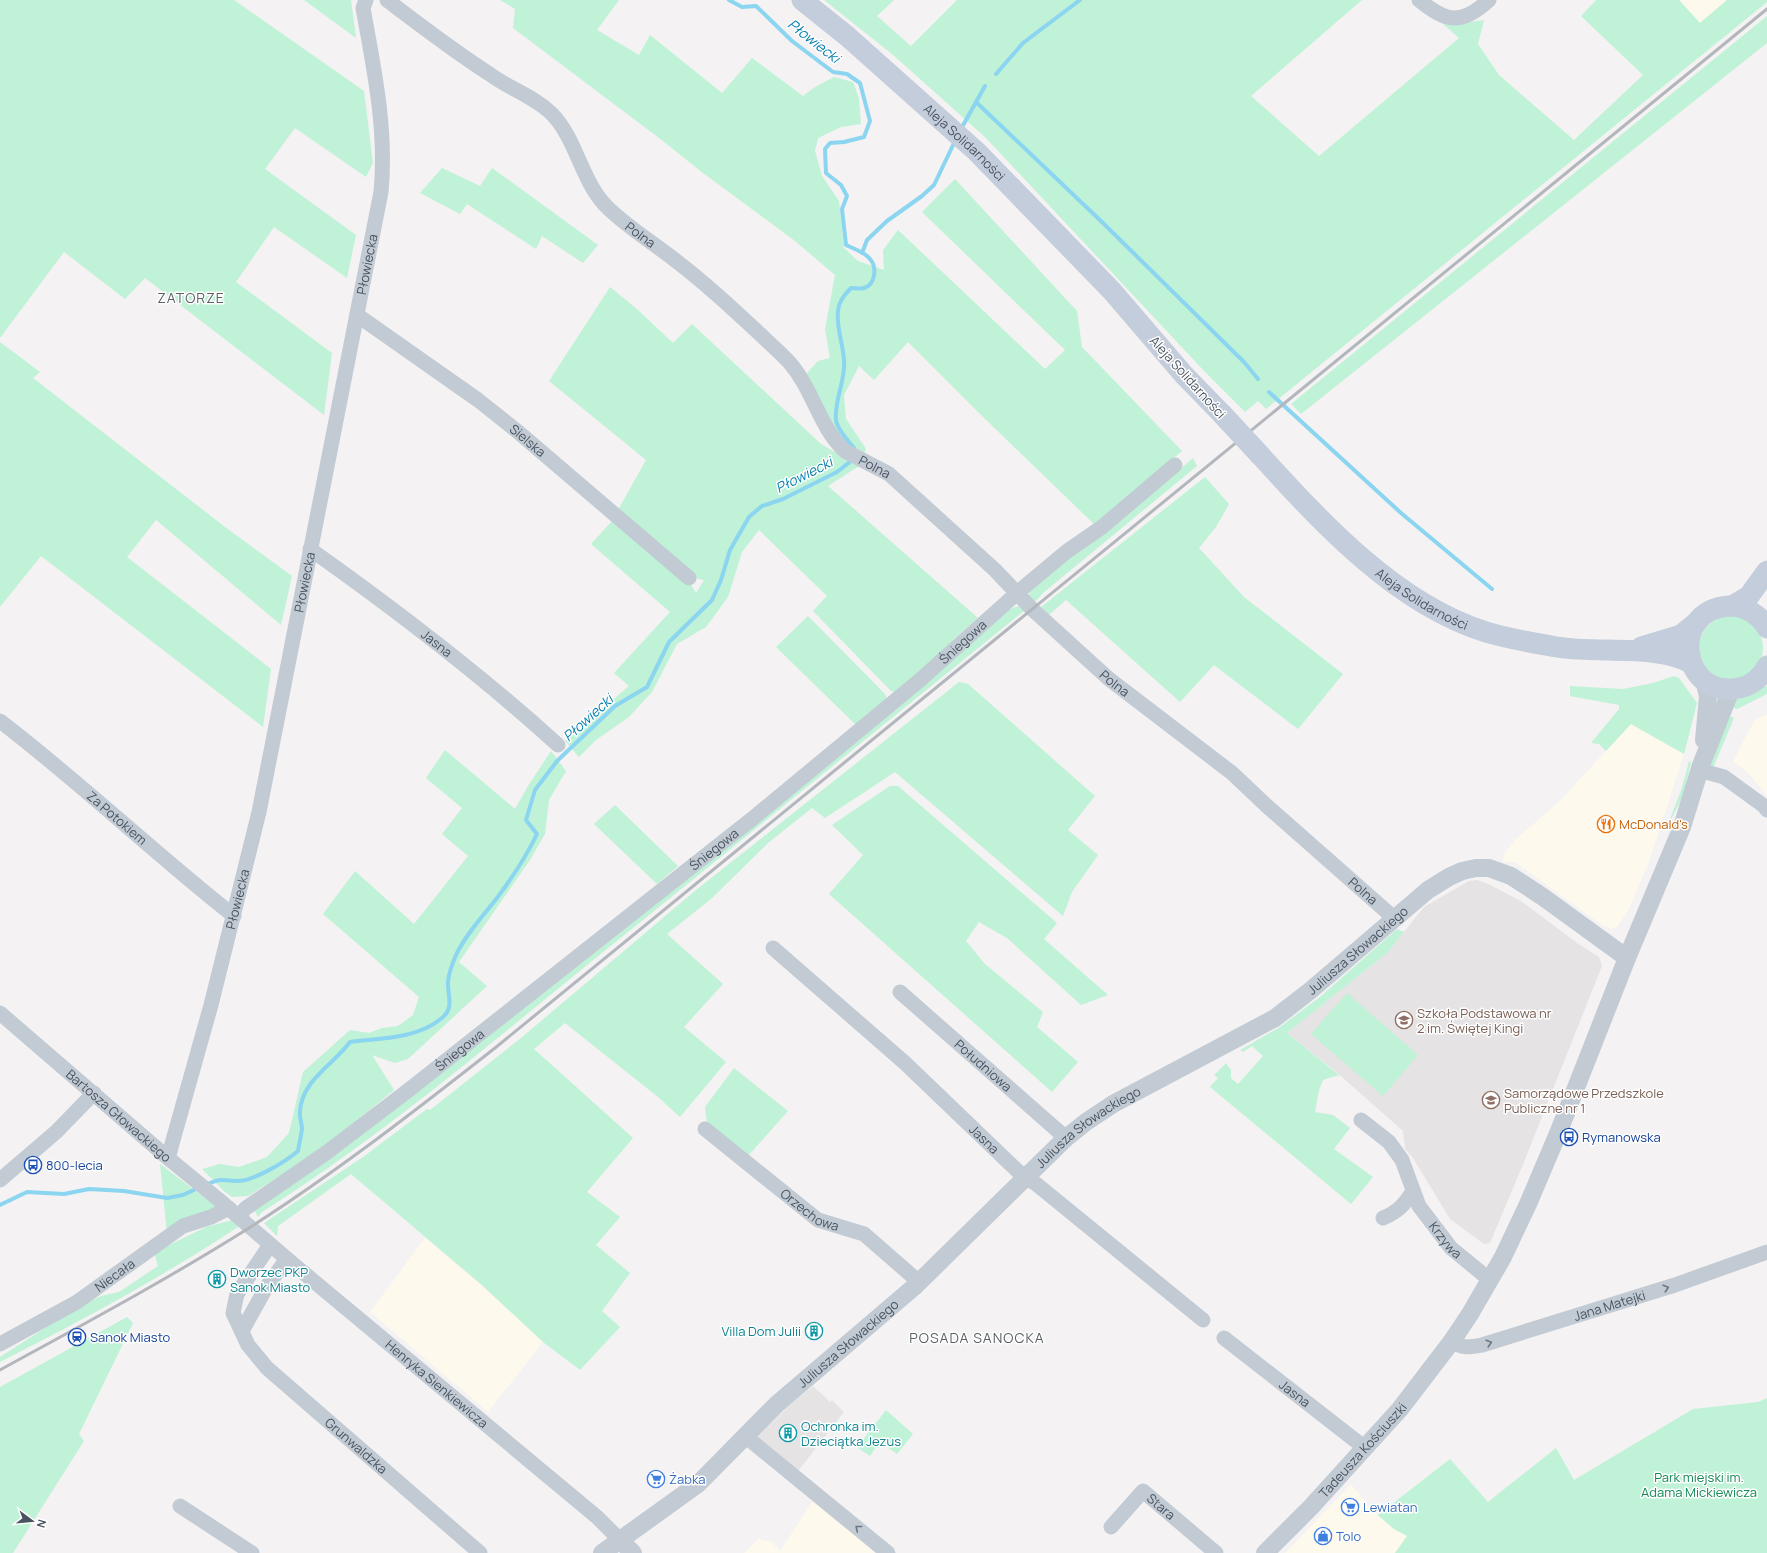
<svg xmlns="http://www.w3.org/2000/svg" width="1767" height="1553" viewBox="0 0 1767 1553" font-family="Manrope,sans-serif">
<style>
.commercial{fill:#fdf9ec}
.education{fill:#e5e3e3}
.green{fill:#bff2d6}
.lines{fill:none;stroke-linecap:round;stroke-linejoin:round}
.stream{stroke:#8bd5f1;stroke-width:4}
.minor{stroke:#c2cbd4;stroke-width:15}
.tertiary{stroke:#c2cbd4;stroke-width:18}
.secondary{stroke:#c4cddb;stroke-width:21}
.rail{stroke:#b3b6bc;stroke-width:3}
.secondary-bridge{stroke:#c4cddb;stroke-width:21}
.oneway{stroke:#6d7783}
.labels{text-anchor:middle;stroke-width:3;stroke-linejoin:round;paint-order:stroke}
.street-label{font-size:13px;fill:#485360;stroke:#fff}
.food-label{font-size:13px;fill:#c56008;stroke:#fff;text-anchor:start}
.education-label{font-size:13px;fill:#785e54;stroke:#fff;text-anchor:start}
.transit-label{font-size:13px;fill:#164399;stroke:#fff;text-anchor:start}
.culture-label{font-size:13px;fill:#0d838f;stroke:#fff;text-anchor:start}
.park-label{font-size:13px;fill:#138755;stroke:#fff}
.shop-label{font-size:13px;fill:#366cbe;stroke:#fff;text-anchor:start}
.water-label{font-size:14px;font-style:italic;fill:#067fae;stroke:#fff}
.neighbourhood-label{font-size:14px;letter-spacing:1px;fill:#5d6167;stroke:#fff}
</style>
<rect width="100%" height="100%" fill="#f4f2f2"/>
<g class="commercial">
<path d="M1679,0h48l-27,23z"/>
<path d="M1767,715v81l-18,-22 -16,-13 21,-40 8,-5z"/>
<path d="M1630,724l54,30 -35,108 -21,49 -11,16 -6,2 -9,-4 -87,-63h-12v-2l2,-8 11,-13 44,-38z"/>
<path d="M425,1238l57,48 61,56 -55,70 -118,-100z"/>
<path d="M1351,1484l27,32 16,13 14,7 -13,17h-110z"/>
<path d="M813,1501l62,52h-131l15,-15 4,3h8l9,10z"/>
</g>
<g class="education">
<path d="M1477,880l11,4 33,17 56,42 22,14 3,9 -78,196 -34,81 -6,1 -34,-25 -37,-61 -8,-9 -2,-18 -69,-61 -47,-37 100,-80 37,-46 45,-26z"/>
<path d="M813,1386l17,16 2,-2 12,12 -46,59 -41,-34 33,-32z"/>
</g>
<g class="green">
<path d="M0,0h234l130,91 9,72 -7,14 -71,-49 -30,41 91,66 -9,43 -73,-51 -38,55 96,71 -8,62 -179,-137 -20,21 -61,-47 -64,86z"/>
<path d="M304,0h47l5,38z"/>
<path d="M500,0h119l-22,30 42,25 11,-20 72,58 30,-35 51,38 12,-9 19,-10 19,5 6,16 2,26 -20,3 -23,11 -3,13 7,25 17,25 5,47 14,13 26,9 -1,-20 15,-20 147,139 20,-19 -143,-138 33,-33 122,132 5,36 100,104 -87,74 -116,-112 -71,-71 -34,38 -15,-14 -15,29 2,24 20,30 -2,5 -22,-11 -16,-27 -19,-43 11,-12 12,-3 -5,-29 10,-54 -40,-34 -92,-68 -40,-32 -150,-113 2,-19z"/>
<path d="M824,0h70l-17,16 34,30 46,-46h405l-111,96 68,60 140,-118 -18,-16 15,2 28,-4 -6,24 21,31 75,65 69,-65 -62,-59 15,-16h83l21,23 27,-23h40v2l-501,407 -8,-8 -13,11 -39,-39 -221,-236 -93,-83z"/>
<path d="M1767,16v27l-466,371 -10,-10z"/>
<path d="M442,168l38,18 12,-18 106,77 -15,18 -41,-27 -6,13 -69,-45 -7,10 -40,-21z"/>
<path d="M610,287l28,23 35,33 19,-19 129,120 38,22 -31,20 150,132 -24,21 -12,16 -45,37 -6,-1 -78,-80 14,-15 -68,-66 -17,22 -14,45 -22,30 -29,17 -25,48 -23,25 -33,23 -17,17 -14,-16 64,-55 -15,-13 56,-61 -79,-68 21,-23 78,62 6,10 8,-13 -7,-1 -79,-69 28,-50 -97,-79z"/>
<path d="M0,342l40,30 -7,6 192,149 67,49 -11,49 -125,-105 -29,37 144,112 -8,58 -222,-171 -41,51z"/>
<path d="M1193,458l4,8 -154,127 -8,9 -6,-5 1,-9 117,-90z"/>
<path d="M1205,477l24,27 -13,23 -17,21 45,49 99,77 -45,55 -84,-64 -34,37 -114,-102 -17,15 -8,-8z"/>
<path d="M1018,606l7,4c-145,117 -288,234 -433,351 -107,87 -213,177 -330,251l-4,5 -4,-8 754,-599z"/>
<path d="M808,616l77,78 2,5 -31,26 -80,-78z"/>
<circle cx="1731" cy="648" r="32"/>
<path d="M1674,676l5,2 18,25 -13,51 -53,-30 -25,27 -7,-7 -8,-1 28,-34v-4l-49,-9v-10l53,3 30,-6z"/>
<path d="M959,682l9,2 127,112 -27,34 30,25 -26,37 -9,24 -168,-144 -70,46 -13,-10 -44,35 -57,56 -44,35 56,50 -39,43 42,35 -46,55 -22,-20 -93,-74 -31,26 99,89 -46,54 33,25 -24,28 34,28 -28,38 18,16 -40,43 -37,-28 -61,-57 -131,-111 -73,52 -1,10 -13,-13 99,-66 64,-48 3,1 91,-72 175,-148z"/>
<path d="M1765,686h2v8l-30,15 -8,-3 6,-7z"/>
<path d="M1726,714l8,4 -21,50 -3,-3z"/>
<path d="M445,750l70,59 13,-23 23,-35 15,20 -17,29 -4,34 -15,26 -71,102 28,24 -79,73 -13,4 -23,-8 22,35 -79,64 -67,42 -16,1 -7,-5 -23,-23 18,-5 19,3 28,-10 22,-24 14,-61 47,-42 19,3 13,-5 16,-2 15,-11 6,-18 -96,-83 32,-43 59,53 54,-68 -26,-22 20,-26 -36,-30z"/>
<path d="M1689,761l2,1 -8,34 -16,31 15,-39z"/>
<path d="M890,786h8l159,137 -13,16 64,56 -27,10 -74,-67 -28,-16 -13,19 19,23 58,48 -6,15 41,35 -26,30 -223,-198 34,-39 -31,-30z"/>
<path d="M615,805l63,61 -21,18 -63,-60z"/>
<path d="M1397,929l7,3 -17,21 -100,80 52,42 -16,5 -4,10 -4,22 18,3 17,13 -16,21 39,28 -22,27 -141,-117 8,-9 -4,-3 12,-12 5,7v8l7,6 25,-28 -11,-10 -9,6 -3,-2 40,-23 40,-30z"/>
<path d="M1347,993l71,62 -35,41 -72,-62z"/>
<path d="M734,1068l54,43 -41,46 -40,-34 -2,-16z"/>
<path d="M160,1164l59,45 -52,24z"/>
<path d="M232,1220l6,7c-76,50 -157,94 -238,135v-5l76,-49 25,-12 18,-4 39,-26 -3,-11 4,-5 47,-23z"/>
<path d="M127,1317l6,6 -54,111 5,7 -71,112h-13v-166z"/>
<path d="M1767,1398v155h-372l12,-17 -13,-7 -16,-14 72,-56 38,43 68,-54 18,32 119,-71 65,-7z"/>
<path d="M886,1410l27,24 -16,20 -14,-10 -3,4 -4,-1 -6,9 -12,-8 17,-26 1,1z"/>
</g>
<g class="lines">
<g class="stream">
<path d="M729,0l13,7 14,-1 36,35 41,31 14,2 13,9 10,38 -6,16 -20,5 -14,1 -5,6 1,24 15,12 6,11 -5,13 4,36c8,4 19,7 24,14 7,8 6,25 -6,29 -3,1 -9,0 -13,0 -6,6 -13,14 -13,23 -2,17 5,32 6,49 2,20 -10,40 -8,60 1,9 12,21 18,28l-1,3"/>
<path d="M996,74l27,-31 57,-43"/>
<path d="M976,102l127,121 141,139 14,17"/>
<path d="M961,129l24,-43"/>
<path d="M862,253l5,-13 20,-19 35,-25 12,-11 21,-44"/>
<path d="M1269,392l132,121 91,76"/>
<path d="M206,1185c17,-8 15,-4 31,-4 17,0 48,-19 61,-30 1,-7 3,-14 4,-22 0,-6 -3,-12 -2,-18 2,-31 34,-47 50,-69 31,-4 67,-3 92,-24 13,-11 5,-23 6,-37 1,-8 5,-19 8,-26 10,-21 27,-39 41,-57 15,-20 29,-41 40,-64l-11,-14 9,-30 22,-29 58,-55 32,-19 22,-45 43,-42 9,-20 9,-30 19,-33 13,-11 21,-7 54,-27 14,-11 1,-3"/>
<path d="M0,1205l27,-13 37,2 25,-5 35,2 43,7 16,-3 15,-7"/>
</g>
<g class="minor">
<path id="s1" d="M387,0c34,26 68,52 104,75 19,14 44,22 61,39 26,27 29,69 57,95 19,18 41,32 62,48 32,24 61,51 90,78 9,9 19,17 28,27 24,27 30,65 56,89l44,23 106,96 37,39 77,70 123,94 36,34 126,111"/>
<path d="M1419,0c27,22 42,26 70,0"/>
<path id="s2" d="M357,315l121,85 39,31 172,147"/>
<path id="s3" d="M310,549c86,61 170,125 248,196"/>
<path id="s4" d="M0,721c81,62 154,132 234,195"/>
<path d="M1699,770l25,7 40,29 3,4"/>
<path id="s5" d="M773,948l132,115 120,115 10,5 168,137"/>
<path id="s6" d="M900,992l166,146"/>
<path id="s7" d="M0,1013l168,145 51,42 68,59 310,258 23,23"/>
<path id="s8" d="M1361,1120l28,22 13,18 17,46 32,42 39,32"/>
<path id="s9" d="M705,1129l113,91 46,14 55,48"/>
<path id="s10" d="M168,1158l43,-153 48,-193 122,-620c6,-62 -7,-123 -18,-184l3,-8"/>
<path d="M0,1180l56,-48 38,-39"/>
<path id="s11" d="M238,1216l8,-8 80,-55 84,-64 342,-270 168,-139 97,-87 49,-41 36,-25 73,-62"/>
<path d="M1383,1218c15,-6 22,-14 30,-27"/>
<path id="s12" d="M270,1245l-33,49 -4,19 15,32 19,23 213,185"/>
<path d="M242,1331l25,-45 20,-27"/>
<path id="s13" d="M1224,1338l141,110"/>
<path id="s14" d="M1452,1341c9,8 19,6 30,4l193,-60 92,-33"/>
<path id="s15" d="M0,1344l77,-42 106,-76 28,-9 18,-9"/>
<path d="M745,1436l143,117"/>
<path d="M180,1506l72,47"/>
<path id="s16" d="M1111,1527l32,-36 73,62"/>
</g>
<g class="tertiary">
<path d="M1704,740l4,-44 -4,-16"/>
<path d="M620,1540l13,13"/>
<path id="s17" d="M602,1553l96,-69 79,-80 137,-117 111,-109 41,-40 20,-16 27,-18 162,-86 36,-28 117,-100 21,-13 13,-6 14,-3h13l22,8 32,21 84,61"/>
<path id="s18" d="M1265,1553l46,-46 89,-98 52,-68 18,-27 33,-57 25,-53 31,-73 68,-173 55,-131 19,-62 30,-75"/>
</g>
<g class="secondary">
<path id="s19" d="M802,0l45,36 130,116 135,139 72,84 38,39"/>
<path id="s20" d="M1260,455c62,68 136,149 226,177 23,7 48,11 71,15 40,7 100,-3 134,16"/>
<path d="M1732,606l17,-10 18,-25"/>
<path d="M1767,628c-7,-13 -23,-23 -38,-22 -61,4 -48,94 10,82 12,-2 23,-11 28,-22"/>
<path d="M1641,647l40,-12 15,-12"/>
</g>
<path class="rail" d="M0,1370c84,-46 168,-91 249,-142 86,-55 166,-117 246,-180l1272,-1039"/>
<path class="secondary-bridge" d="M1222,414l38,41"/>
</g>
<defs><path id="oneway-chevron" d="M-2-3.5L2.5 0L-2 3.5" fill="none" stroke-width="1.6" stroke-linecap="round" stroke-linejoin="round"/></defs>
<g class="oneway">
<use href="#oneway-chevron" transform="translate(1666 1288) rotate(-18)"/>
<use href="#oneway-chevron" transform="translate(1489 1343) rotate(-17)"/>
<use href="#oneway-chevron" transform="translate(858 1528) rotate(-141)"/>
</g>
<defs>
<symbol id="restaurant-ring" viewBox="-11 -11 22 22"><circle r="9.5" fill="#fff" stroke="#e8710a" stroke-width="1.5"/><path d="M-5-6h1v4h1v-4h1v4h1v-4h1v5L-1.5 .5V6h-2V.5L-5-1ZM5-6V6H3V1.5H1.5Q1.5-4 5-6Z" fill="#e8710a"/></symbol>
<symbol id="school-ring" viewBox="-11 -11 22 22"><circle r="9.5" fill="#fff" stroke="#8d6e63" stroke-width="1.5"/><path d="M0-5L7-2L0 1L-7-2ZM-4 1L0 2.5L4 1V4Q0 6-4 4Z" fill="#8d6e63"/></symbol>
<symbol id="bus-ring" viewBox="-11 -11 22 22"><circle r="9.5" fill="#fff" stroke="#1a4fb4" stroke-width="1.5"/><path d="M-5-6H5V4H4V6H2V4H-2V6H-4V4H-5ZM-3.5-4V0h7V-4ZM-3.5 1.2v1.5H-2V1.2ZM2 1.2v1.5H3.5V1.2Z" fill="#1a4fb4"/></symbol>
<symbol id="building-ring" viewBox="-11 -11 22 22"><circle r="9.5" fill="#fff" stroke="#0f9aa8" stroke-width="1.5"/><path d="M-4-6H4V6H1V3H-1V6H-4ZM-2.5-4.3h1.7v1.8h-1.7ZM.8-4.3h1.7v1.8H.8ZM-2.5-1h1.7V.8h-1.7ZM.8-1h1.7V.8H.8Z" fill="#0f9aa8"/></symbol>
<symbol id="station-ring" viewBox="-11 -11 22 22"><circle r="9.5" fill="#fff" stroke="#1a4fb4" stroke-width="1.5"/><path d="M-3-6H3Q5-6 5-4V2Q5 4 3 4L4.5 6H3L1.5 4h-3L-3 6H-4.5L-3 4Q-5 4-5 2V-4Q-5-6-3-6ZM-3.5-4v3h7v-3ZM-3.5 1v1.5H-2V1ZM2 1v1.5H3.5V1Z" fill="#1a4fb4"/></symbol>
<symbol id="supermarket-ring" viewBox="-11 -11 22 22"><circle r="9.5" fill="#fff" stroke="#3f7fe0" stroke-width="1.5"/><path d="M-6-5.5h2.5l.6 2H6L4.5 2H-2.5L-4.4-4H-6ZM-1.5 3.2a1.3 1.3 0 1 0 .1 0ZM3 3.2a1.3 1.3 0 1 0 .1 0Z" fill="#3f7fe0"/></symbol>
<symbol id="shop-ring" viewBox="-11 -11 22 22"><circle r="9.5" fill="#fff" stroke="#3f7fe0" stroke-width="1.5"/><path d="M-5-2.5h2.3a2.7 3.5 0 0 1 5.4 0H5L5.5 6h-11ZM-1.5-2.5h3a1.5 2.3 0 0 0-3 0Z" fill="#3f7fe0"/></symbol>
</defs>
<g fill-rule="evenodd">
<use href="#restaurant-ring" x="1596" y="814" width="20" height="20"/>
<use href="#school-ring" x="1394" y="1010" width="20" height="20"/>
<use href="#school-ring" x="1481" y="1090" width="20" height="20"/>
<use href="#bus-ring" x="1559" y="1127" width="20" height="20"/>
<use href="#bus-ring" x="23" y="1155" width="20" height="20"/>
<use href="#building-ring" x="207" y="1269" width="20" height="20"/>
<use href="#building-ring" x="804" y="1321" width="20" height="20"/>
<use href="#station-ring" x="67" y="1327" width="20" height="20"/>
<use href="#building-ring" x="778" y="1423" width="20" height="20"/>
<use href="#supermarket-ring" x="646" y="1469" width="20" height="20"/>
<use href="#supermarket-ring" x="1340" y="1497" width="20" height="20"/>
<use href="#shop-ring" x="1313" y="1526" width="20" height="20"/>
</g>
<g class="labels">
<g class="street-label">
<text dy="5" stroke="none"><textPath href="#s19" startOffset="216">Aleja Solidarności</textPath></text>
<text dy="5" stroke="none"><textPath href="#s1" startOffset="353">Polna</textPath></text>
<text dy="5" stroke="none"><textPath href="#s10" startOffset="916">Płowiecka</textPath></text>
<text transform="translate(1188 377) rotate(48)" y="5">Aleja Solidarności</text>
<text dy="5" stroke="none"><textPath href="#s2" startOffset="212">Sielska</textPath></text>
<text dy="5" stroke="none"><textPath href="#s1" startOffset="688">Polna</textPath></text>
<text dy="5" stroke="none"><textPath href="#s10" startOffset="592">Płowiecka</textPath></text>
<text dy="5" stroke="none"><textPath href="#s20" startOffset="218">Aleja Solidarności</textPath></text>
<text dy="5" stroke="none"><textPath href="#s11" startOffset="925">Śniegowa</textPath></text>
<text dy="5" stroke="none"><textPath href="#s3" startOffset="158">Jasna</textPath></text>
<text dy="5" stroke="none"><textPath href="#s1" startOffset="1012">Polna</textPath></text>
<text dy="5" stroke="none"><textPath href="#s4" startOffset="152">Za Potokiem</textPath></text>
<text dy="5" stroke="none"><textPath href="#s11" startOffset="601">Śniegowa</textPath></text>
<text dy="5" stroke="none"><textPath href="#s1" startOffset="1336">Polna</textPath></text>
<text dy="5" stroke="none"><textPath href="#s10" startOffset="268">Płowiecka</textPath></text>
<text dy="5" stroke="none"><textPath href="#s17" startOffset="972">Juliusza Słowackiego</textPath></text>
<text dy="5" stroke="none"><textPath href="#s11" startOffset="277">Śniegowa</textPath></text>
<text dy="5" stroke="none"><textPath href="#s6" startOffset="111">Południowa</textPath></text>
<text dy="5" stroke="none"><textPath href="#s7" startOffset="157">Bartosza Głowackiego</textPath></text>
<text dy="5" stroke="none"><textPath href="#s17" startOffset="648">Juliusza Słowackiego</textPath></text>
<text dy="5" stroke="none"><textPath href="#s5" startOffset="285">Jasna</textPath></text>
<text dy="5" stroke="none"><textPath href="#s9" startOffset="133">Orzechowa</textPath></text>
<text dy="5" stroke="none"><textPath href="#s8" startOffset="150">Krzywa</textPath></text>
<text dy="5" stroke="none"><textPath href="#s15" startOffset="134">Niecała</textPath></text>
<text dy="5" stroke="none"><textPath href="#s14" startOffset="165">Jana Matejki</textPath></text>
<text dy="5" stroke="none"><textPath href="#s17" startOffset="324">Juliusza Słowackiego</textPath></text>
<text dy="5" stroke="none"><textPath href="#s7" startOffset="573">Henryka Sienkiewicza</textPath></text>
<text dy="5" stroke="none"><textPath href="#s13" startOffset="90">Jasna</textPath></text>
<text dy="5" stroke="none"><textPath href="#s12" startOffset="262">Grunwaldzka</textPath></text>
<text dy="5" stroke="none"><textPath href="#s18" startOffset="142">Tadeusza Kościuszki</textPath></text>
<text dy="5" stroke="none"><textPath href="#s16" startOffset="72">Stara</textPath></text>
</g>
<g class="food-label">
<text x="1619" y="829">McDonald's</text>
</g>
<g class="education-label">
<text x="1417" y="1018">Szkoła Podstawowa nr<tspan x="1417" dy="15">2 im. Świętej Kingi</tspan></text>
<text x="1504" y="1098">Samorządowe Przedszkole<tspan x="1504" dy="15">Publiczne nr 1</tspan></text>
</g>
<g class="transit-label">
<text x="1582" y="1142">Rymanowska</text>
<text x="46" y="1170">800-lecia</text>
<text x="90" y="1342">Sanok Miasto</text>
</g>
<g class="culture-label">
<text x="230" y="1277">Dworzec PKP<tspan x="230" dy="15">Sanok Miasto</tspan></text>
<text x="801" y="1336" text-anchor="end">Villa Dom Julii</text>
<text x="801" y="1431">Ochronka im.<tspan x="801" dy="15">Dzieciątka Jezus</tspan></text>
</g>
<g class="park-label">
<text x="1699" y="1482">Park miejski im.<tspan x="1699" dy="15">Adama Mickiewicza</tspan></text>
</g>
<g class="shop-label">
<text x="669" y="1484">Żabka</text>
<text x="1363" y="1512">Lewiatan</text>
<text x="1336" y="1541">Tolo</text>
</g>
<g class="water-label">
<text transform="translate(814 41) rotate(38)" y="5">Płowiecki</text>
<text transform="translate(804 475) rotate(-27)" y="5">Płowiecki</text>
<text transform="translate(588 718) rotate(-42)" y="5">Płowiecki</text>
</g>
<g class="neighbourhood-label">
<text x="191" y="303">ZATORZE</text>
<text x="977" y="1343">POSADA SANOCKA</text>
</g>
</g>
<g transform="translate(32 1521) rotate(106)" stroke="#ffffff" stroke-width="3" paint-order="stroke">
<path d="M0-3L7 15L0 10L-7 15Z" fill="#485360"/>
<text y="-6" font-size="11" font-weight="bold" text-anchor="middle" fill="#485360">N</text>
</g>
</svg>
